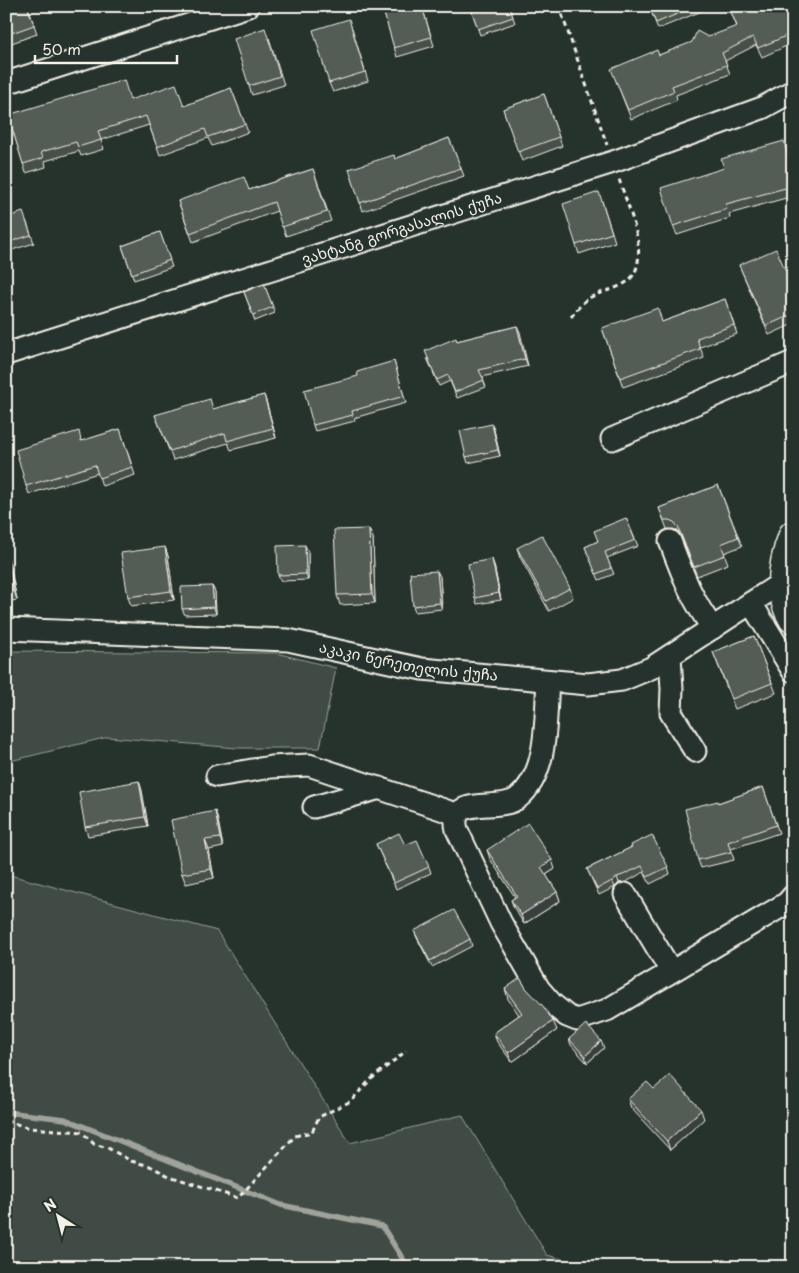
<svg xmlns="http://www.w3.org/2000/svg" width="799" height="1273" viewBox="0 0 799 1273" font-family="'Playpen Sans','Noto Sans Georgian',sans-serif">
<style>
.green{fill:#414b45;stroke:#9a9e96}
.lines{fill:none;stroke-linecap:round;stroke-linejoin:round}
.stream{stroke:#9fa39b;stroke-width:5.5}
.minor-casing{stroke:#f4f1e8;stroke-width:25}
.major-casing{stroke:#f4f1e8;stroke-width:31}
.path{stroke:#f4f1e8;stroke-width:3;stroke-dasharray:5 4;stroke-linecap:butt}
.minor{stroke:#26332d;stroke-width:21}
.major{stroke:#26332d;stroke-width:28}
.wall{fill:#474f49;stroke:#f4f1e8}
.shaded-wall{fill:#39403c;stroke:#f4f1e8}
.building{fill:#525c55;stroke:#f4f1e8}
.labels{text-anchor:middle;stroke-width:4;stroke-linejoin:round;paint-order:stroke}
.street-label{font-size:15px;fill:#f4f1e8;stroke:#26332d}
</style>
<rect width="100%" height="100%" fill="#26332d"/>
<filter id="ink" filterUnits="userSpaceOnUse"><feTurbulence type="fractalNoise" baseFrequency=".02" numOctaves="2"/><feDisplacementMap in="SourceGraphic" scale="10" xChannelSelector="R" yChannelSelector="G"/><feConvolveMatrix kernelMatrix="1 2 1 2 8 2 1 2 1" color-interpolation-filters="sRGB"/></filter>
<g filter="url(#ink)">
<g class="green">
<path d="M6,651l270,2 60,15 -16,80h-83l-129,-11 -102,25z"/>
<path d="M6,874l211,57 133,212 112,-28 85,140 44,12h-585z"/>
</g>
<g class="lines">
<path class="stream" d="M6,1112l59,7 216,86 101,21 24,38v3"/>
<defs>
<g id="minor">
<path d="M6,83l242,-77"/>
<path id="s1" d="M6,354l607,-192 149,-54 31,-17"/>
<path d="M612,439l181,-77"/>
<path d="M670,541c12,32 22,60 43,87"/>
<path d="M751,603l42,68"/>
<path id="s2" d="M6,629l282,11 134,29 166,15 34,-4 29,-12 132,-86"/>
<path d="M670,656l2,33 -1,24 24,38"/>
<path d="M548,681c-3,37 1,92 -30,117 -19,15 -70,-5 -61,32l44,93 38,66 13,15 15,12 10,4 30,-10 180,-107 6,-7"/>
<path d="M217,776l54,-9 38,-2 147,49"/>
<path d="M314,807l66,-19"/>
<path d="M625,894l46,77"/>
</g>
<path id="major" d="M793,535c-10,26 -16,58 0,84"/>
</defs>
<use href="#minor" class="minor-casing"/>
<use href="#major" class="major-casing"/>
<g class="path">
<path d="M559,6l48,139"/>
<path d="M571,317c5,-6 10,-13 15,-17 13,-9 31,-10 42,-19 25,-21 -1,-76 -9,-102"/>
<path d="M6,1121l24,7 52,4 12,12 14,4 23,13 19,5 19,10 69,22 57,-62 17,-4 7,-15 32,-16 19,-21 36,-29"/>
</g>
<use href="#minor" class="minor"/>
<use href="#major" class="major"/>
</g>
<g class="wall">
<path d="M6,6h22l9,28 -31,11z"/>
<path d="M382,6h40l12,40 -37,11z"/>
<path d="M470,6h39l6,17 -35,12z"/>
<path d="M649,6h65l-56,23z"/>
<path d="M793,6v37l-31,14 -6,-12 -31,16 5,13 -54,21 1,5 -46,19 -16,-41 44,-23 78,-28 -6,-15z"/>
<path d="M352,28l16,53 -35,11 -4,-9z"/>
<path d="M269,38l15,47 -32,10 -3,-9z"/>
<path d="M231,88l17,44 -36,14 -4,-8 -48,17 -11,-30 -48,15 3,9 -23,7 -2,-5 -34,10 1,6 -20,6 -18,-58 123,-15 53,6z"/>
<path d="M544,94l18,52 -40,15 -19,-52z"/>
<path d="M449,138l15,38 -101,35 -14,-42 46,-10z"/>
<path d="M787,151l3,10 3,1v34l-64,18 1,4 -53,17 -4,-9z"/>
<path d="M313,169l18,52 -45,15 -9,-25 -84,31 -15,-41 71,-11z"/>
<path d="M602,201l13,41 -36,12 -3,-9z"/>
<path d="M6,205l5,11 15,4 8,23 -28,9z"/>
<path d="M160,232l12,35 -38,13 -12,-34z"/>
<path d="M739,265l54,22v37l-24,11z"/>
<path d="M264,284l11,29 -20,8 -11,-29z"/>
<path d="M725,299l12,35 -37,13 4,11 -81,29 -21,-59 60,-6z"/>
<path d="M517,326l11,40 -46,11 4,10 -29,11 -7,-17 -11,5 -12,-28 30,-17z"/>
<path d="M394,361l12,42 -52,15 1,3 -40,10 -2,-6z"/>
<path d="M264,395l12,43 -45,12 -3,-7 -55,17 -18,-45 59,-6z"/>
<path d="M120,429l15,46 -33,11 -4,-13 -69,21 -3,-8 56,-45z"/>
<path d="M494,430l6,26 -32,7 -2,-6z"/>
<path d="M718,485l24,61 -18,7 4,11 -31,12 -16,-40 -3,-5 -5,-2h-6l-8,-21z"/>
<path d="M626,518l12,28 -31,12 7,16 -15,6 -14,-33 13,-6z"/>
<path d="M373,538l2,65 -35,2 -3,-10z"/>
<path d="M165,547l3,9 6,44 -43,6 -3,-9z"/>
<path d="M517,548l53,40 3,10 -24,13 -29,-54z"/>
<path d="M308,552v28l-27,1 -3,-6z"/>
<path d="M6,556l4,9 7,35 -11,2z"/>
<path d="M494,565l7,35 -24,4 -2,-6z"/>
<path d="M437,571l3,6 2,32 -27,3 -2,-6z"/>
<path d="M212,586l3,6 1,22 -31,1 -3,-6z"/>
<path d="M754,636l22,57 -41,16 -22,-57z"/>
<path d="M139,781l3,10 6,35 -60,10 -3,-9z"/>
<path d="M763,787l16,46 -48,16 3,11 -33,8 -3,-8 20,-57z"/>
<path d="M215,811l3,10 5,26 -14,3 5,28 -28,6 -4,-10z"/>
<path d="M376,844l29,1 24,22 2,6 -35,16z"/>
<path d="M632,847l36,20 2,7 -20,10 -6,-12 -18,10 -7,1 -4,4 -16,8 -12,-26z"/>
<path d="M487,850l68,19 -9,6 11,17 3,9 -36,23 -10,-16 -3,-8 4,-3 -25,-38z"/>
<path d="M414,931l56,8 2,7 -40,21 -15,-29z"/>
<path d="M526,988l31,42 -45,32 -15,-20 -3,-9 25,-18 -11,-16 -3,-10z"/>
<path d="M569,1039l35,9 -17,15 -16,-18z"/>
<path d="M654,1089l50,30 -34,31 -39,-42 -3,-9z"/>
</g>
<g class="shaded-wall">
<path d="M517,326l3,6 8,34 -3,-7z"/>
<path d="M264,395l3,9 9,34 -3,-10z"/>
<path d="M492,424l2,6 6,26 -2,-6z"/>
<path d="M369,529l4,9 2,65 -3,-9z"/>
<path d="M305,545l3,7v28l-2,-6z"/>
<path d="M165,547l3,9 6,44 -3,-9z"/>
<path d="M7,556l3,9 7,35 -3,-9z"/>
<path d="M492,559l2,6 7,35 -2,-7z"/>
<path d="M437,571l3,6 2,32 -2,-6z"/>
<path d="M212,586l3,6 1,22 -2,-7z"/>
<path d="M139,781l3,10 6,35 -3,-9z"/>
<path d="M215,811l3,10 5,26 -3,-9z"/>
<path d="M205,840l4,10 5,28 -3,-9z"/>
<path d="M552,860l3,9 -11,7 -3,-9z"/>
<path d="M617,877l2,6 -4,4 -3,-6z"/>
<path d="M557,892l3,9 -36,23 -3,-9z"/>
<path d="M553,1021l4,9 -45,32 -4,-9z"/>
<path d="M601,1041l3,7 -17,15 -2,-7z"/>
<path d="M701,1110l3,9 -34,31 -3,-9z"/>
</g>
<g class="building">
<path d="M6,6h21l7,19 -28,10z"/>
<path d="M382,6h40l9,31 -37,11z"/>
<path d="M470,6h39l4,11 -35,12z"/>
<path d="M649,6h47l-40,17z"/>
<path d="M744,6h49v27l-35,15 -5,-11 -31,16 5,12 -55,21 2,5 -46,19 -17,-41 46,-19 2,5 33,-13 5,-11 11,6 29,-11 -6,-14z"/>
<path d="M349,19l16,53 -36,11 -16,-53z"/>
<path d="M265,28l15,48 -31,10 -15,-47z"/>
<path d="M124,80l6,20 46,-16 8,22 47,-18 14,36 -37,13 -3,-8 -48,18 -11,-31 -48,15 3,9 -23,7 -2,-5 -35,10 2,6 -20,6 -15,-49z"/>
<path d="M544,94l15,43 -41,15 -15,-43z"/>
<path d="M449,138l12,30 -101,35 -11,-34 45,-14 1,4z"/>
<path d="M784,141l5,21 3,-1 1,1v24l-67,18 1,5 -54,17 -12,-38 63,-20 -3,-9z"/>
<path d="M313,169l14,43 -45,15 -8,-25 -84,31 -12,-32 66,-24 5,13z"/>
<path d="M599,192l13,41 -36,12 -13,-41z"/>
<path d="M6,205l5,11 12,-4 8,23 -25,8z"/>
<path d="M160,232l10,28 -38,14 -10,-28z"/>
<path d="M776,249l17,38v27l-27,12 -27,-61z"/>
<path d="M264,284l9,23 -20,8 -9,-23z"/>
<path d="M725,299l9,26 -37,13 3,11 -80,29 -18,-50 56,-20 4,14z"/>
<path d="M517,326l8,33 -46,11 5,10 -29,12 -7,-17 -11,5 -12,-29 31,-13 1,3z"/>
<path d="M394,361l10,35 -52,15 1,4 -40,10 -9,-35 54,-14 -1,-4z"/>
<path d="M264,395l9,33 -46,13 -2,-8 -55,18 -15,-36 55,-16 3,10z"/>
<path d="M492,424l6,26 -32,7 -6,-26z"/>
<path d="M120,429l12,38 -33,11 -4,-13 -69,21 -10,-36 63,-19 2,10z"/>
<path d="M718,485l20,52 -17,7 4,11 -31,12 -16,-40 -4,-5 -5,-2h-5l-5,-12z"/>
<path d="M626,518l9,22 -30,12 6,16 -15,6 -11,-27 13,-6 -4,-10z"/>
<path d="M369,529l3,65 -35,1 -3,-65z"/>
<path d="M542,535l28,53 -24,13 -29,-53z"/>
<path d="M305,545l1,29 -28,1 -1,-29z"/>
<path d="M165,547l6,44 -43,6 -7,-44z"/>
<path d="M6,556h1l7,35 -8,2z"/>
<path d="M492,559l7,34 -24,5 -7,-34z"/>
<path d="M437,571l3,32 -27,3 -3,-33z"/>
<path d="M212,586l2,21 -32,2 -1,-22z"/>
<path d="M754,636l18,47 -40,16 -19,-47z"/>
<path d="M139,781l6,36 -60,10 -6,-35z"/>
<path d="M763,787l13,38 -48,17 3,10 -33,8 -13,-51 33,-8v2z"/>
<path d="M215,811l5,27 -15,2 6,29 -29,5 -11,-54z"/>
<path d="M528,823l24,37 -11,7 16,25 -36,23 -10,-15 6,-4 -30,-46z"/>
<path d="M399,833l6,12 12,-5 12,27 -35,16 -18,-39z"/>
<path d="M652,835l16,32 -21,10 -5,-11 -19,9 -6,2 -5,4 -15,8 -10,-20 45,-22 -1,-2z"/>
<path d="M454,910l16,29 -40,22 -16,-30z"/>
<path d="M520,978l6,10 17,18 10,15 -45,32 -14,-20 28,-20 -17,-24z"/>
<path d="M586,1024l15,17 -16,15 -16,-17z"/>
<path d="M670,1075l31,35 -34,31 -39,-42 19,-17 7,7z"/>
</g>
</g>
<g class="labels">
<g class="street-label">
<text dy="5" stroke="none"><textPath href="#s1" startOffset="415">ვახტანგ გორგასალის ქუჩა</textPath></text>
<text dy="5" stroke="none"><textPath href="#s2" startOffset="405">აკაკი წერეთელის ქუჩა</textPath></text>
</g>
</g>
<rect width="799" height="1273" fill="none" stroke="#26332d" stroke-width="25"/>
<rect x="12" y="12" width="774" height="1248" fill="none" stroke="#f4f1e8" stroke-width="2" filter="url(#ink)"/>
<g transform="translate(58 1216) rotate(324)" stroke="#26332d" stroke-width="4" paint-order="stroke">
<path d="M0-4L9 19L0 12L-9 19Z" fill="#f4f1e8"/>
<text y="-8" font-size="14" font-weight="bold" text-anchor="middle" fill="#f4f1e8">N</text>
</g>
<path d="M35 55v8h142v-8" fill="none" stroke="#f4f1e8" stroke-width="2.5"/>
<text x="42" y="55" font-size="15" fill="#f4f1e8" stroke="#26332d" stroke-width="4" paint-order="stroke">50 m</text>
</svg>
